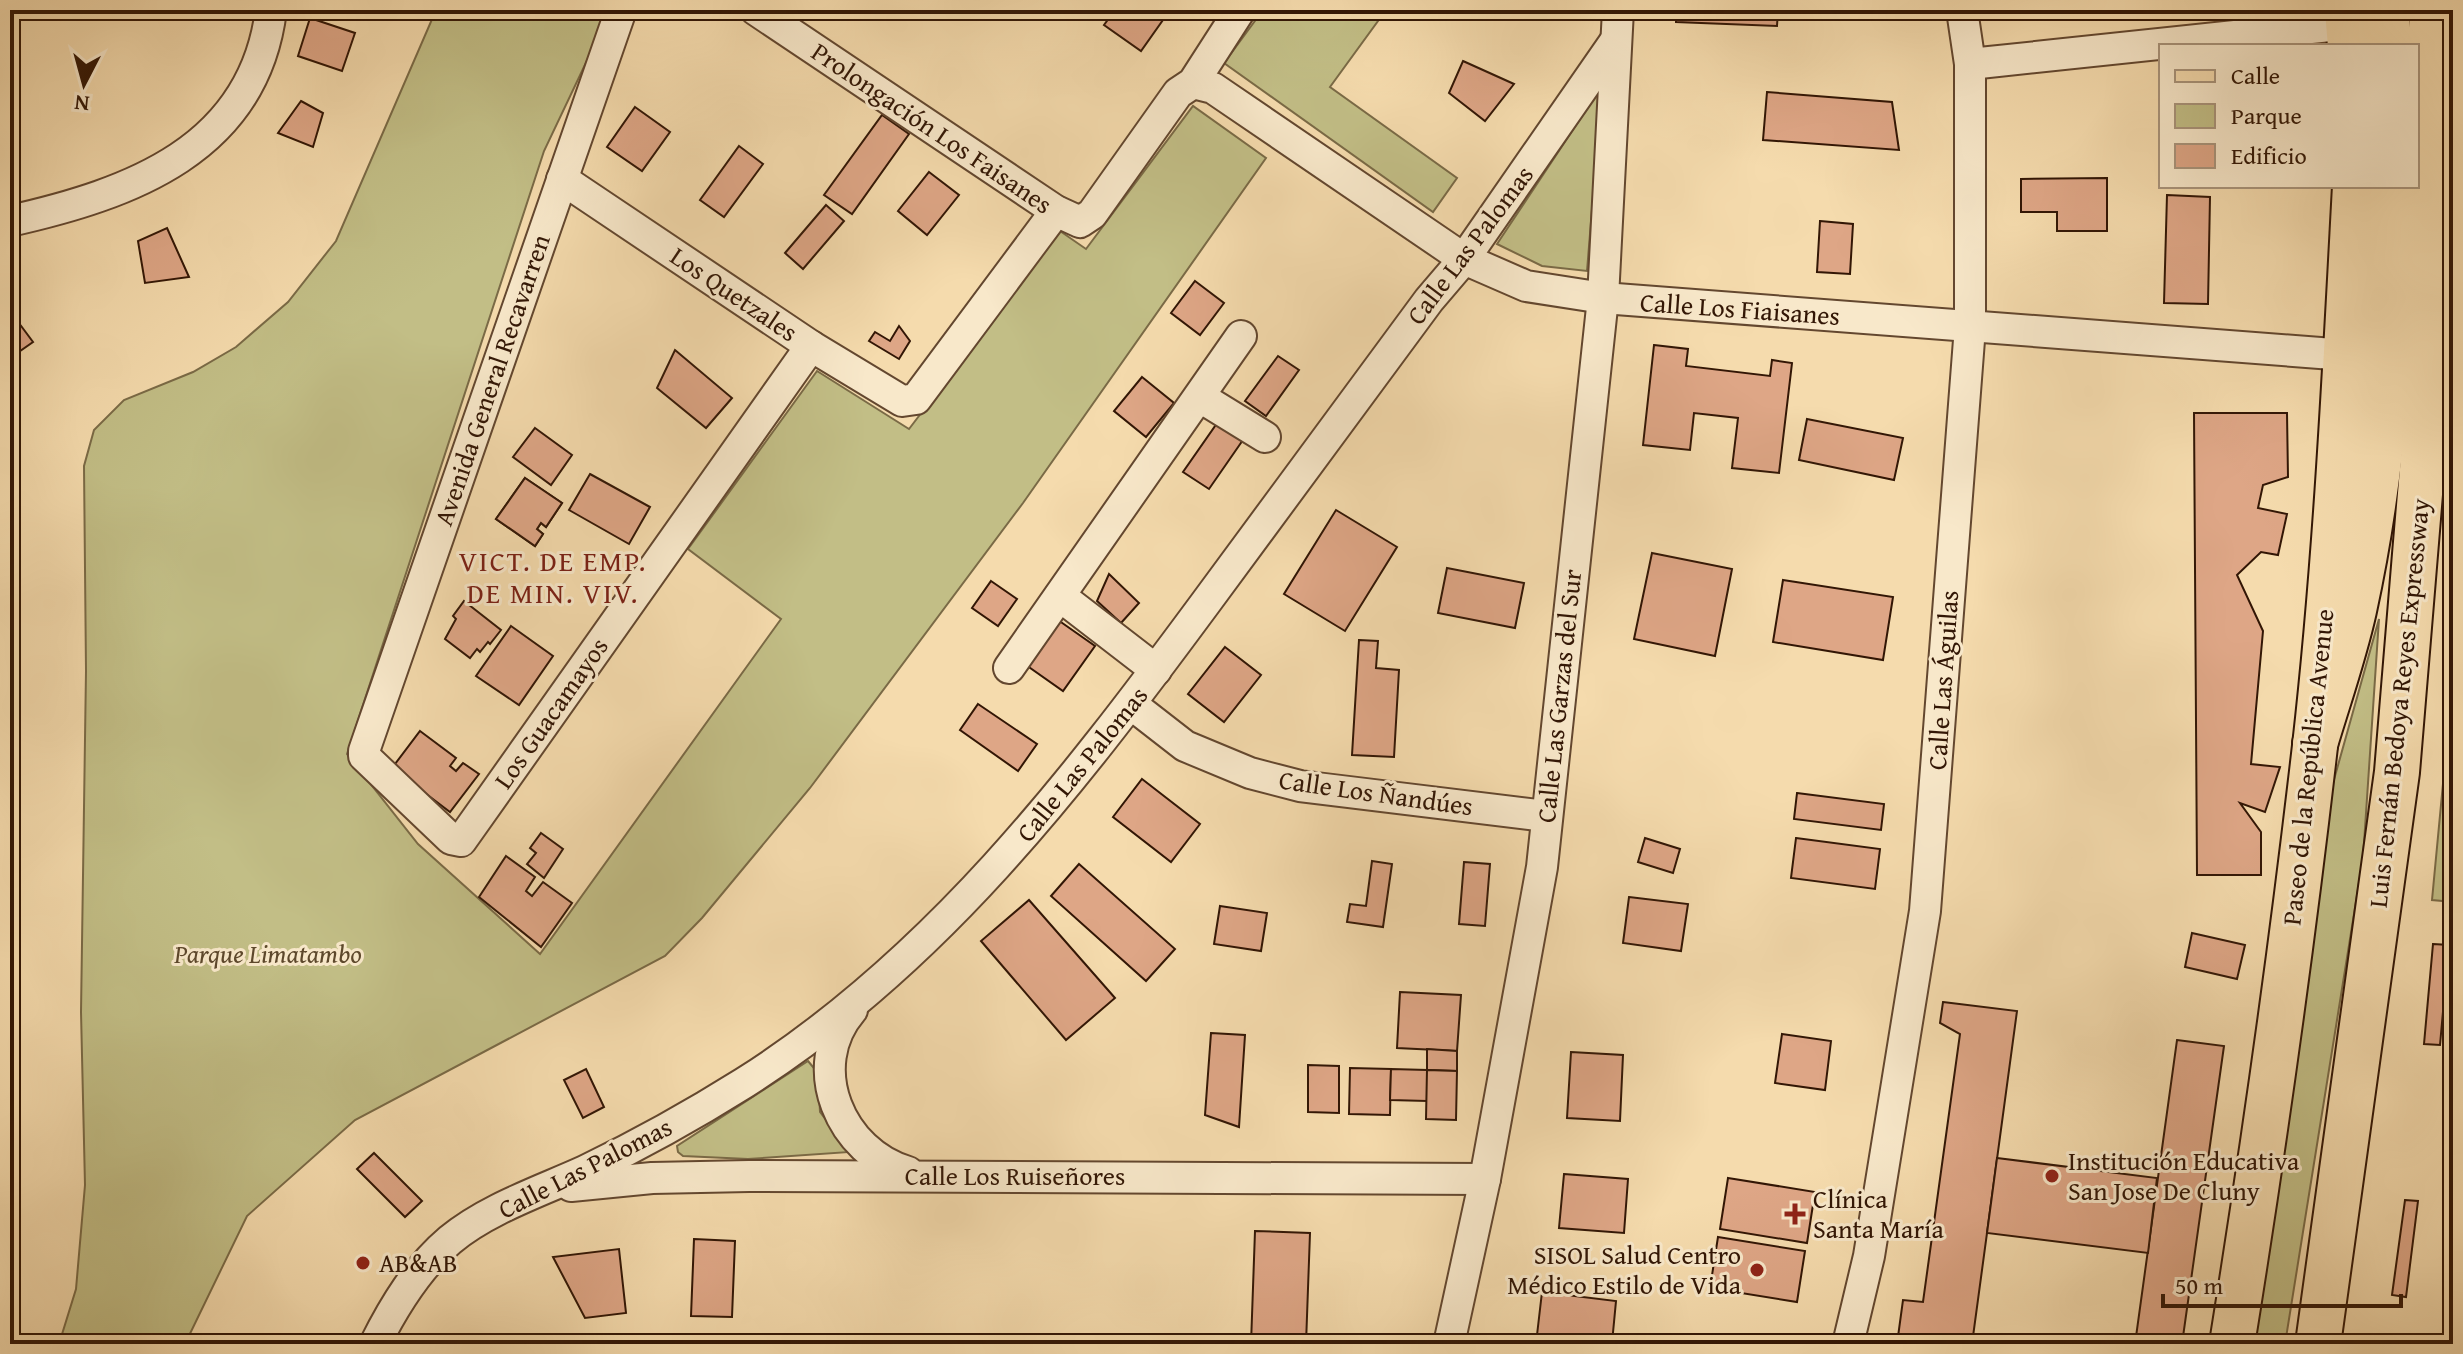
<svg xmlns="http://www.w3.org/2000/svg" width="2463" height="1354" viewBox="0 0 2463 1354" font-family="'Gentium Book Plus',serif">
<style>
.green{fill:#c2be86;stroke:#7a6a46;stroke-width:2}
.building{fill:#dea686;stroke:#321605;stroke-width:2}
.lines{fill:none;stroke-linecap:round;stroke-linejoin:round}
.street-casing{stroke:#63472f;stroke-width:34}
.primary-casing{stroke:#321605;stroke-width:48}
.highway-casing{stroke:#321605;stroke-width:48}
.street{stroke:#f8e8ca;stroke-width:30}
.primary{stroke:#f5dbad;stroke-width:44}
.highway{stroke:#f5dbad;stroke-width:44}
.poi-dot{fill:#8f2418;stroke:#f8e8ca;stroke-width:3}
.labels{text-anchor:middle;stroke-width:6;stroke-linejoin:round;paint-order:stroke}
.street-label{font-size:26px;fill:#321605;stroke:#f8e8ca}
.park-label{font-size:26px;font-style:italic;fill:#5d482c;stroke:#f8e8ca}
.poi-label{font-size:26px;fill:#321605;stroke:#f8e8ca;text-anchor:start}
.neighbourhood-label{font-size:28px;letter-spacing:2px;fill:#7a1f14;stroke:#f8e8ca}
</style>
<rect width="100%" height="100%" fill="#f5dbad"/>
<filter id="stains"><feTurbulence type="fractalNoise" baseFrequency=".0025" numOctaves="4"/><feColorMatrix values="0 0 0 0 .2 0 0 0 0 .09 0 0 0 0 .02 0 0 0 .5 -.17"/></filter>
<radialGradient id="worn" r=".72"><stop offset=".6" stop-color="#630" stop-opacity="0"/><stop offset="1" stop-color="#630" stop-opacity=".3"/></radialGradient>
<g class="green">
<path d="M436,10h175l-67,141 -197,603 71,90 122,110 241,-335 -93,-70 129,-178 92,58 151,-198 26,18 107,-143 73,52 -243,345 -213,285 -108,130 -37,38 -310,164 -108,96 -62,128h-126l17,-55 9,-104 -4,-173 5,-341 -2,-205 10,-36 30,-30 69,-28 43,-25 52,-45 48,-61z"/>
<path d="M1263,10h123l-56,77 127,91 -24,34 -209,-149z"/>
<path d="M1602,86l-15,185 -45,-5 -45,-22z"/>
<path d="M2379,619l-16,239 -78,486h-33l76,-543z"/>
<path d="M2453,678v224l-21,-2z"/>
<path d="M808,1061l10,12 2,39 30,40 -102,7 -65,-3 -5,-4 -1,-6z"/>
</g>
<g class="building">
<path d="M1115,10h55l-29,41 -37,-26z"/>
<path d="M1676,10h102l-1,16 -101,-4z"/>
<path d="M2035,10h62v1l-60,8z"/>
<path d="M310,18l45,15 -13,38 -44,-15z"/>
<path d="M1463,61l51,23 -29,37 -36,-28z"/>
<path d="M1767,92l125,10 7,48 -136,-10z"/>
<path d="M301,101l22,12 -10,34 -35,-14z"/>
<path d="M635,107l35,25 -28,39 -35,-24z"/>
<path d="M882,115l27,19 -57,80 -28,-19z"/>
<path d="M739,146l24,18 -39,53 -24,-17z"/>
<path d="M929,172l30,23 -32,40 -29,-24z"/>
<path d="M2107,178v53h-50v-19h-36v-33z"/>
<path d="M2167,195l43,2 -2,107 -44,-1z"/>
<path d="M826,205l18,16 -41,48 -18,-16z"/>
<path d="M1820,221l33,3 -3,50 -33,-2z"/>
<path d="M167,228l22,49 -44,6 -7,-42z"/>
<path d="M1195,281l29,22 -24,32 -29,-22z"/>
<path d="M10,311l23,31 -23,16z"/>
<path d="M899,326l11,15 -11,18 -30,-18 6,-9 15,9z"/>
<path d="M1654,345l34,4 -2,17 84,10 2,-16 20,3 -13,110 -47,-5 6,-50 -44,-5 -4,37 -47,-5z"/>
<path d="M675,350l57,48 -26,30 -49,-40z"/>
<path d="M1278,356l21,14 -33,46 -21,-15z"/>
<path d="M1142,377l32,26 -28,34 -32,-26z"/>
<path d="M2194,413h93l1,64 -25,8 -5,23 29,6 -9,41 -17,-3 -24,23 26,56 -12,133 29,3 -15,45 -25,-9 21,29v43h-64z"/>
<path d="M1220,419l25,18 -36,52 -26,-17z"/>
<path d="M1807,419l96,19 -9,42 -95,-20z"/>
<path d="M535,428l37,27 -21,30 -38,-28z"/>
<path d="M590,474l60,33 -21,37 -60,-34z"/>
<path d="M525,478l37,25 -16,24 -5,-4 -4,6 6,5 -8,12 -39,-27z"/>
<path d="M525,478l37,25 -16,24 -5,-4 -4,6 6,5 -8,12 -39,-27z"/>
<path d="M1336,510l61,37 -52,84 -61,-37z"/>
<path d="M1652,553l80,16 -17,87 -81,-17z"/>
<path d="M1447,568l77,15 -9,45 -77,-15z"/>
<path d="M1109,574l30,29 -18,20 -24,-22z"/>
<path d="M1783,580l110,17 -10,63 -110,-18z"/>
<path d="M991,581l26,18 -19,27 -26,-18z"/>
<path d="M464,601l37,29 -11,14 -2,-2 -8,10 -3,-3 -7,9 -25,-19 11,-20 -3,-3z"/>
<path d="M1058,620l37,26 -32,45 -37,-26z"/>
<path d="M511,626l42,30 -34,49 -43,-29z"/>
<path d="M1359,640l19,1 -2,27 23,2 -5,87 -42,-2z"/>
<path d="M1225,647l36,28 -37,47 -36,-28z"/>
<path d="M978,704l59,40 -19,27 -58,-41z"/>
<path d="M420,731l36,27 -6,8 6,5 7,-8 16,11 -29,38 -58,-44z"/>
<path d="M1142,779l58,45 -29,38 -58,-45z"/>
<path d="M1797,793l87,11 -3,26 -87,-11z"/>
<path d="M541,833l22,16 -19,29 -17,-14 9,-11 -6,-5z"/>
<path d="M1645,838l35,11 -7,24 -35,-11z"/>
<path d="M1796,838l84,11 -5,40 -84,-11z"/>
<path d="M506,856l29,21 -9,14 6,5 11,-14 29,21 -31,44 -62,-50z"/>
<path d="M1372,861l20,3 -9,63 -36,-5 3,-18 16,2z"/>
<path d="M1464,862l26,2 -5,62 -26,-2z"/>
<path d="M1079,864l96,85 -29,32 -95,-85z"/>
<path d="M1629,897l59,7 -7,47 -58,-8z"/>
<path d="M1029,900l86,98 -49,42 -85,-99z"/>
<path d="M1220,906l47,7 -6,38 -47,-7z"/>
<path d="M2192,933l53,12 -8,34 -52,-12z"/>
<path d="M2433,944l16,1 -9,100 -16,-1z"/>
<path d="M1400,992l61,3 -4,56 -60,-3z"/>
<path d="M1943,1002l74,9 -45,333h-75l6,-44 20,2 37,-268 -20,-11z"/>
<path d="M1211,1033l34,2 -6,92 -34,-12z"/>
<path d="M1782,1034l49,7 -6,49 -50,-7z"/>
<path d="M2177,1040l47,6 -42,298h-47z"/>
<path d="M1427,1049l30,2v20l-30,-1z"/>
<path d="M1571,1052l52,3 -3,66 -53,-3z"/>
<path d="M1308,1065l31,1v47l-31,-1z"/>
<path d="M1350,1068l41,1 -1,46 -41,-1z"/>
<path d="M586,1069l18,38 -21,11 -19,-38z"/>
<path d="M1391,1069l36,1v31l-37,-1z"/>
<path d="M1427,1070l30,1 -1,49 -30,-1z"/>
<path d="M374,1153l48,48 -17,16 -48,-48z"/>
<path d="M1997,1158l160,20 -9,75 -161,-20z"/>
<path d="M1564,1174l64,5 -4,54 -65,-5z"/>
<path d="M1728,1178l87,14 -8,51 -87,-14z"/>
<path d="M2405,1200l13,1 -12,96 -14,-2z"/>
<path d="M1255,1231l55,2 -4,111h-55z"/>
<path d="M1718,1237l87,14 -8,51 -87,-14z"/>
<path d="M694,1239l41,2 -3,76 -41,-1z"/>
<path d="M619,1249l7,64 -41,5 -32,-61z"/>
<path d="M1542,1292l74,9 -4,42 -75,-8z"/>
</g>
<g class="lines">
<defs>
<g id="street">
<path d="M621,10l-257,741v5l87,83 10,2 350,-495"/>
<path d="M756,10l300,201 24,11 12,-8 86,-121 15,-10 47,-73"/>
<path d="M1970,64l379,-40"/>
<path d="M1193,83l20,5 251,171 62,27 77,12 743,57"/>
<path d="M562,179l249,167 91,55 14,-2 140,-188"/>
<path d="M10,221c120,-27 244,-71 261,-211"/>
<path d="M1200,397l65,40"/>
<path d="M1060,596l96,74"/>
<path d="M1009,668l232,-332"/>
<path d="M1131,704l54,42 65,27 50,13 246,30"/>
<path d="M852,1010c-49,57 -11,143 56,162"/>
<path d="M571,1186l81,-8 97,-2 736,3"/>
<path d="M375,1344c19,-38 42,-76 75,-104 37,-31 91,-49 135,-69 54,-26 108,-56 159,-88 191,-121 327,-298 460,-478 75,-101 150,-203 225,-305l35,-41 152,-219"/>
<path d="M1449,1344l36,-165 57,-312 61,-569 15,-288"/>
<path d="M1848,1344l21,-88 56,-345 45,-584v-263l-8,-54"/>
</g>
<g id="primary">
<path d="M2347,10l3,36"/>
<path d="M2232,1344c32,-199 60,-398 83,-598 21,-185 30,-374 40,-560"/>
</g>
<g id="highway">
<path d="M2387,10l2,36"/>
<path d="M2315,744c13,-44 29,-89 39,-134 30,-138 41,-284 38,-424"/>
<path d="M2318,1344l79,-572 33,-399 2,-363"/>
</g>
</defs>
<use href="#street" class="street-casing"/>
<use href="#primary" class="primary-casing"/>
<use href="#highway" class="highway-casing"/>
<use href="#street" class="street"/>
<use href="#primary" class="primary"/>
<use href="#highway" class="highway"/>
</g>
<g class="poi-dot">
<circle cx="2052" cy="1176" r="8"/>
<path d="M1791 1202h8v8h8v8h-8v8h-8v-8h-8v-8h8z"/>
<circle cx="363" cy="1263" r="8"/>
<circle cx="1757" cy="1270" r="8"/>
</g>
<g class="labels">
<g class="street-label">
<text transform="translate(932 128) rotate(34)" y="9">Prolongación Los Faisanes</text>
<text transform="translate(1470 245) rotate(-53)" y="9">Calle Las Palomas</text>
<text transform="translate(734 294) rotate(34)" y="9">Los Quetzales</text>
<text transform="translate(1740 309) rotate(4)" y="9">Calle Los Fiaisanes</text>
<text transform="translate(492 380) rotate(-71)" y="9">Avenida General Recavarren</text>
<text transform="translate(1943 680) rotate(-86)" y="9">Calle Las Águilas</text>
<text transform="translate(1559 696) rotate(-84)" y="9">Calle Las Garzas del Sur</text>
<text transform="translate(2399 703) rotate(-84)" y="9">Luis Fernán Bedoya Reyes Expressway</text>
<text transform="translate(551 713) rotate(-55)" y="9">Los Guacamayos</text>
<text transform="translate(1082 764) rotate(-51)" y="9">Calle Las Palomas</text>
<text transform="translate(2308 767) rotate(-84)" y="9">Paseo de la República Avenue</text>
<text transform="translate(1376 793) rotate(8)" y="9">Calle Los Ñandúes</text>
<text transform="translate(585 1168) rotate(-27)" y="9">Calle Las Palomas</text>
<text x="1015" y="1185">Calle Los Ruiseñores</text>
</g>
<g class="park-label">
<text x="268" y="963">Parque Limatambo</text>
</g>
<g class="poi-label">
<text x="2068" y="1170">Institución Educativa<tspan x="2068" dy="30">San Jose De Cluny</tspan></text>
<text x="1813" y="1208">Clínica<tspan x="1813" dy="30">Santa María</tspan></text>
<text x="1741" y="1264" text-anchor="end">SISOL Salud Centro<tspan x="1741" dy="30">Médico Estilo de Vida</tspan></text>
<text x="379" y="1272">AB&amp;AB</text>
</g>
<g class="neighbourhood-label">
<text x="553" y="571">VICT. DE EMP.<tspan x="553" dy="32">DE MIN. VIV.</tspan></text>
</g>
</g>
<rect width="2463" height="1354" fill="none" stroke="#f5dbad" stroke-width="40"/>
<rect x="12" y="12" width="2439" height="1330" fill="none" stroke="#321605" stroke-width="4"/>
<rect x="20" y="20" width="2423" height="1314" fill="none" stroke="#321605" stroke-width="2"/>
<rect x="2159" y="44" width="260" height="144" fill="#f8e8ca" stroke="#a9947b" stroke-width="2"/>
<rect x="2175" y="70" width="40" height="12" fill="#f5dbad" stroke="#a9947b" stroke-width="2"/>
<text x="2231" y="84" font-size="24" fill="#321605">Calle</text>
<rect x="2175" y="104" width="40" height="24" fill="#c2be86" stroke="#a9947b" stroke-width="2"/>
<text x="2231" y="124" font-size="24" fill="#321605">Parque</text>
<rect x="2175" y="144" width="40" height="24" fill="#dea686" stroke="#a9947b" stroke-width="2"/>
<text x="2231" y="164" font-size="24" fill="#321605">Edificio</text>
<g transform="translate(84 84) rotate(186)" stroke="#f8e8ca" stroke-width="6" paint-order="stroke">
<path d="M0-6L14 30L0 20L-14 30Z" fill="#321605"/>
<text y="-12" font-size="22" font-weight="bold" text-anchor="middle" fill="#321605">N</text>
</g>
<path d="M2163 1294v12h238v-12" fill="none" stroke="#321605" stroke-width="4"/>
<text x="2175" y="1294" font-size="24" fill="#321605" stroke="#f8e8ca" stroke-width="6" paint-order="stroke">50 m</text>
<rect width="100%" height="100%" filter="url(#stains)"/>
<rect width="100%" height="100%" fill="url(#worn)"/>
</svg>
